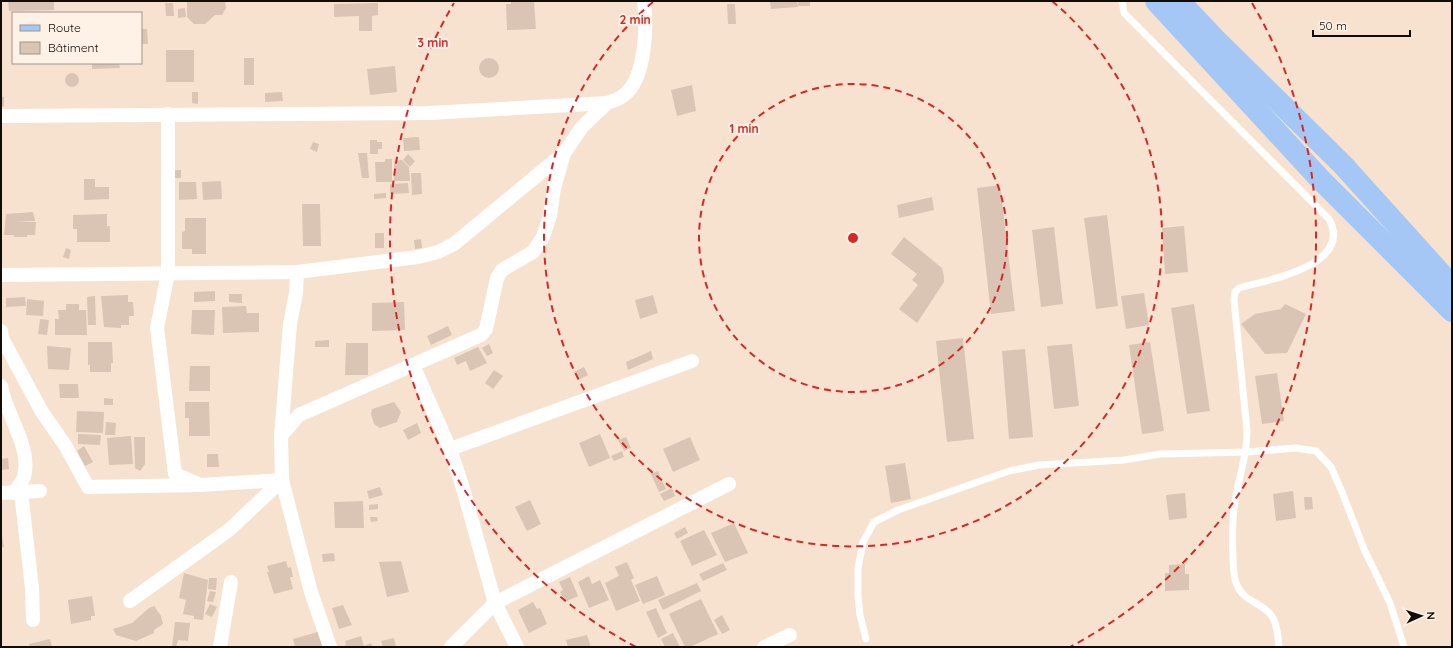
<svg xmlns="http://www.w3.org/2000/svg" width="1453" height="648" viewBox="0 0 1453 648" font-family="Quicksand,sans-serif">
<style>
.building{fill:#dac5b4}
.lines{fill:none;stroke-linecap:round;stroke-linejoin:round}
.lane{stroke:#fff;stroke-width:7}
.street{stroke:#fff;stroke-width:14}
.primary{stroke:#a4c7f5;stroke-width:22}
.ring{fill:none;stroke:#d62828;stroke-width:2;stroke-dasharray:7 5}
.centre{fill:#d62828;stroke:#fef1e6;stroke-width:2}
.ring-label{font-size:12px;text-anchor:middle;font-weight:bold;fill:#d62828;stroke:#fef1e6;stroke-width:4;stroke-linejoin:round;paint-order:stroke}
</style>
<rect width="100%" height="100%" fill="#f7e2d0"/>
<g class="building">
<path d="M8,1h46v9l-45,1z"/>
<path d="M187,1h38l1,7 -4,7h-7l-10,9h-11l-7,-7z"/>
<path d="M511,1h23l2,28 -29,1 -1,-26h5z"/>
<path d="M770,1h27l1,6 -27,2z"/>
<rect x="798" y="1" width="12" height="5"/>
<path d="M165,3h8l1,13h-8z"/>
<path d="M378,3v12l-6,1v15h-13v-15l-25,1v-13z"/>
<path d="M727,4h8l1,20h-8z"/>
<path d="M185,8l1,9 -8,1v-9z"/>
<path d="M141,29h6l1,15h-7z"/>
<rect x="166" y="50" width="28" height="32"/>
<circle cx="489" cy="68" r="10"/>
<rect x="244" y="58" width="10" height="27"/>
<path d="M92,63h27l1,5 -28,1z"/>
<path d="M395,66l2,26 -27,3 -3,-26z"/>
<circle cx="72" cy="80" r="7"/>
<path d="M692,85l4,26 -19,5 -6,-26z"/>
<path d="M192,92h6v12l-6,-1z"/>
<path d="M282,92l1,9 -18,1v-9z"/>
<path d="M1,97h3v9l-3,1z"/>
<path d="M419,137l1,13 -16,1 -1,-13z"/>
<path d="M370,140h7v2h5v7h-4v5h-8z"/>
<path d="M313,142l6,2 -2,8 -7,-3z"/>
<path d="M358,153h9l2,25h-7z"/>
<path d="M408,154l7,7 -5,6 -7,-7z"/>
<path d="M385,159h7v23h-16l-1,-20h10z"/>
<path d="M402,160l7,7 1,14h-16v-20z"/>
<rect x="175" y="170" width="6" height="8"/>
<path d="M411,173h10l1,21 -10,1z"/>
<path d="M84,179h11v8h14v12l-25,1z"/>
<path d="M221,181l1,18 -19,1 -1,-18z"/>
<path d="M179,182h17l1,17 -18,1z"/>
<path d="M408,183l1,10 -19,1v-10z"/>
<path d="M1000,185l15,126 -24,3 -14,-126z"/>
<path d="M386,193v5l-12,1v-5z"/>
<path d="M932,197l2,13 -35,8 -2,-13z"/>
<path d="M302,204h18l1,42h-18z"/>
<path d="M33,212l2,9 -21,1h22l-1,13h-8v2h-13v-2h-10l2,-21z"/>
<path d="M107,214v12h3v16h-33v-13h-4v-14z"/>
<path d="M1107,215l11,91 -22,3 -12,-91z"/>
<path d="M185,218h21v36h-14v-5h-10v-17l3,-1z"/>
<path d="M1184,226l4,46 -23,2 -3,-46z"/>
<path d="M1054,227l9,77 -22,3 -9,-77z"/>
<rect x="375" y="233" width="9" height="15"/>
<path d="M904,237l38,31 2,9v5l-27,41 -18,-14 19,-24 -6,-5 5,-6 -26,-20z"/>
<path d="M421,239l1,9 -7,1 -1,-9z"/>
<path d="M66,248l5,2 -2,9 -6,-2z"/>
<path d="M215,291v10l-21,1v-10z"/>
<path d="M1144,293l5,32 -23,4 -5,-33z"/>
<path d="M229,294h13v9l-13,-1z"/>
<path d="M128,295v7h5l1,14h-5v9h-8v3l-17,-1 -3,-31z"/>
<path d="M653,295l5,18 -18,6 -5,-19z"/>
<path d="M95,296l1,29h-8l-1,-28z"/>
<path d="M25,297l1,9 -20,1v-9z"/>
<path d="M27,299l17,2 -1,15 -17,-1z"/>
<path d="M404,302l1,28 -33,1v-28z"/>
<path d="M66,304h13v6h7l1,25h-32v-16h4l-1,-9h8z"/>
<path d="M1194,304l16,107 -23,3 -16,-106z"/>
<path d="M1285,304l21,10 -19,39 -22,1 -24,-30 14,-10 26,-5z"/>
<path d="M246,306l1,7h12v19l-36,1 -1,-26z"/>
<path d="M192,310h23l-1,25 -23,-1z"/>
<path d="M40,319l9,1 -2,15 -9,-1z"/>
<path d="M448,326l4,9 -21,10 -4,-9z"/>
<path d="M963,338l11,101 -27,3 -11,-101z"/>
<path d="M329,340v7h-14v-6z"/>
<path d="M88,342h24l1,21h-2v9h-21v-7h-2z"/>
<path d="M1150,342l14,89 -22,3 -13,-89z"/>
<path d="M346,343h22v32h-23z"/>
<path d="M489,344l4,9 -6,3 -5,-8z"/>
<path d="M1072,344l7,62 -25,3 -7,-63z"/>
<path d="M47,346l24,2 -2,22 -21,-1z"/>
<path d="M478,347l9,16 -17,8 -4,-10 -9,4 -3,-7z"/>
<path d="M1025,349l8,88 -24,2 -7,-88z"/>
<path d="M651,351l2,8 -25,11 -2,-8z"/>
<path d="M190,366h20v25h-21z"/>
<path d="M584,367l4,8 -10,5 -4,-8z"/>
<path d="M494,370l9,6 -10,13 -8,-6z"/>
<path d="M1277,373l7,48 -22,3 -7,-48z"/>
<path d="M59,384h19l1,14h-19z"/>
<path d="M104,398l9,1v6h-9z"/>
<path d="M185,402h24l1,34h-21v-18h-4z"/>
<path d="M394,402l7,10 -4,10 -17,6 -6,-4 -3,-10 1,-5z"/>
<path d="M77,411l27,1 -1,21 -27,-1z"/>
<path d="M106,422l10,1 -1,12h-10z"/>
<path d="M417,423l4,10 -13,7 -5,-10z"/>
<path d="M78,434l23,1 -1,10 -22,-1z"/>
<path d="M600,434l10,24 -21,9 -10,-24z"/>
<path d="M131,436l2,28 -24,1 -2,-27z"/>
<path d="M134,437h11v27l-5,7 -5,-3z"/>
<path d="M626,437l5,11 -7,3 -6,-11z"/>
<path d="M690,437l10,23 -27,12 -10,-23z"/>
<path d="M84,446l9,16 -8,4 -8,-15z"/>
<path d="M622,451l2,6 -10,4 -3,-5z"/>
<path d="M207,454h11l1,13h-12z"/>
<path d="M8,458l1,11 -8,1v-11z"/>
<path d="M905,463l6,36 -20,4 -6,-37z"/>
<path d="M658,471l8,18 -7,3 -8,-18z"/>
<path d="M380,487l3,8 -14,4 -2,-8z"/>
<path d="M672,488l3,8 -11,5 -4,-7z"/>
<path d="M1293,491l3,27 -20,3 -3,-27z"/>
<path d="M1185,493l2,25 -18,2 -3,-25z"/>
<path d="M1304,497h8l1,12 -8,1z"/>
<path d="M530,500l11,24 -14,7 -12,-24z"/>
<path d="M363,501l1,27h-29l-1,-26z"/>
<path d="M378,504v5l-9,1v-5z"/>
<path d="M370,517h7l1,4 -7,1z"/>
<path d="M734,523l14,30 -23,9 -14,-29z"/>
<path d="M685,527l3,6 -11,6 -3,-6z"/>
<path d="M1,529l3,18h-3z"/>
<path d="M704,530l13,25 -25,11 -12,-25z"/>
<path d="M334,553l1,8 -12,1 -1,-8z"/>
<path d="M286,561l2,7 3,-1 2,10h-3l3,12 -19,5 -7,-22h2l-2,-6z"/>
<path d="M401,561l8,31 -22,5 -8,-35z"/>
<path d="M627,562l7,16 -3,2 9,21 -24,10 -11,-28 14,-7 -4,-9z"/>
<path d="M723,563l4,7 -24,11 -4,-7z"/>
<path d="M1185,564v10h4v16l-24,1v-18h4v-8z"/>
<path d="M184,573l24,7 -5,40 -9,-1v-3l-11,-2 3,-14 -7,-2z"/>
<path d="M589,576l3,8 8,-4 9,20 -20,8 -11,-26z"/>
<path d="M657,576l8,19 -22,9 -8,-19z"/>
<path d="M570,577l8,19 -13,6 -5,-10 3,-2 -4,-8z"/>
<path d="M209,578h8l-1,12 -8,-1z"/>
<path d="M697,583l4,8 -38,19 -5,-10z"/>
<path d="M210,591l6,1 -3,10 -6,-1z"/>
<path d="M92,596l3,20h-4v4l-20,4 -3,-24z"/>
<path d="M701,599l17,35 -28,13h-5l-16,-33z"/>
<path d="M533,602l4,7 3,-1 7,16 -18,9 -11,-23z"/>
<path d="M210,604l7,3 -5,10 -7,-3z"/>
<path d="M343,605l9,20 -13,4 -7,-21z"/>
<path d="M154,606l7,10 2,8 -9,6v3l-18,8 -20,-6 -3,-6 19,-6 17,-15z"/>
<path d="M656,608l11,25 -9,5 -12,-26z"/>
<path d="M722,615l8,15 -8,4 -8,-14z"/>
<path d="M175,622l15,1 -2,18 -10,-1 -2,7h-4z"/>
<path d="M321,631l4,16h-30l-2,-8z"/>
<path d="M673,633l7,14h-15l-4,-8z"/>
<path d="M587,635l4,12h-23l-2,-7z"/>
<path d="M361,636l3,10 7,-3 2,4h-31l4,-2 -1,-4z"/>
<path d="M394,638l2,9h-13l-2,-6z"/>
<path d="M50,639l2,8h-22l-1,-3z"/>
</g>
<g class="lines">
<g class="lane">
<path d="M1122,1l2,12 205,206c25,47 -62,61 -90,69l-4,4 -1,8 13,131c0,24 -6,38 -10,60 -5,21 -5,43 -4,64 0,10 0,22 4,30 7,17 24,17 34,30 6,7 7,22 8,32"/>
<path d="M866,639l-6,-24 -2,-19v-28l5,-26 11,-20 24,-12 111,-39 30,-6 85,-5 36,-6 87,-2 49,-4 20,3 15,16 11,25 22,57 26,54 14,44"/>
</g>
<g class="street">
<path d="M168,114v159l-11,55 18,146 25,11"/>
<path d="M1,116l428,-3 178,-10c5,-2 13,-4 17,-8 22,-17 23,-68 20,-94"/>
<path d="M297,272l-1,21 -6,31 -9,112 1,44 29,112 19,55"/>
<path d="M1,275l296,-3 121,-15 20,-5 16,-8 110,-91 18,-26 25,-24"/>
<path d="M1,331l1,7 40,74 23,33 23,42 112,-2 82,-5"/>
<path d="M413,365l37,84 12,36 33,118 22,44"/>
<path d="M1,386c5,29 31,61 23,91 -2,5 -7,11 -10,16"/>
<path d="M281,436l18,-21 182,-80 5,-6 11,-51 5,-8 31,-18 10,-15 7,-21 4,-28 10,-35"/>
<path d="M450,449l242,-88"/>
<path d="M21,492l11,96 1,32"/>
<path d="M1,493l39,-2"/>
<path d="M130,601l99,-71 53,-50"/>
<path d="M220,647l11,-65"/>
<path d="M451,647l44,-44 234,-119"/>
<path d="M764,647l26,-12"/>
</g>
<g class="primary">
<path d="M1156,1l164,178 132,132"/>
<path d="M1179,1l36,38 128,126 109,121"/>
</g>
</g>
<g class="ring">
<circle cx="853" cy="238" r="154"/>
<path d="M1052 1A309 309 0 1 1 654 1"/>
<path d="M636 647A463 463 0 0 1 454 3M1252 3A463 463 0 0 1 1070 647"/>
</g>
<circle cx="853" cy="238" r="6" class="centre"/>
<g class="ring-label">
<text x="635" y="24">2 min</text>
<text x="433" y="47">3 min</text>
<text x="744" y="133">1 min</text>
</g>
<rect width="1453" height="648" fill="none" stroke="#120b06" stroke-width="4"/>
<rect x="12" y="12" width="130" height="52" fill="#fef1e6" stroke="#a0958c"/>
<rect x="20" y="25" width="20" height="6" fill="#a4c7f5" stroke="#a0958c"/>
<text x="48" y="32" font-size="12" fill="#120b06">Route</text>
<rect x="20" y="42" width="20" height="12" fill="#dac5b4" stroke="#a0958c"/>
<text x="48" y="52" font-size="12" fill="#120b06">Bâtiment</text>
<g transform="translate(1421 616) rotate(87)" stroke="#fef1e6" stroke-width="3" paint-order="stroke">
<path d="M0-3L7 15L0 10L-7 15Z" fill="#120b06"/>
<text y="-6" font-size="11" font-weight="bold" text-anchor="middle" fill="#120b06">N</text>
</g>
<path d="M1313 30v6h97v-6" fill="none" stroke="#120b06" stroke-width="2"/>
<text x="1319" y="30" font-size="12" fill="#120b06" stroke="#fef1e6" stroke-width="3" paint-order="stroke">50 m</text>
</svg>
